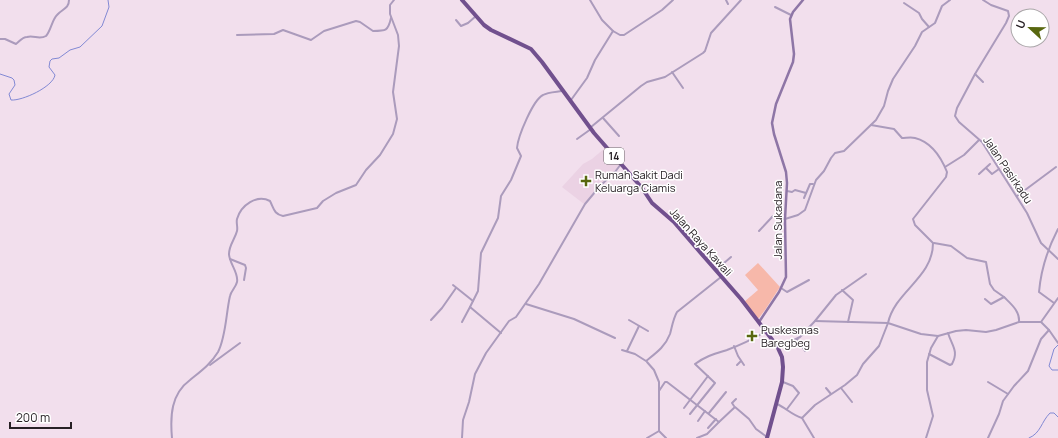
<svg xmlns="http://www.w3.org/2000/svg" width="1058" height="438" viewBox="0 0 1058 438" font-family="Manrope,sans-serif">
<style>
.built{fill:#ebd2e4}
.green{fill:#f7b8aa}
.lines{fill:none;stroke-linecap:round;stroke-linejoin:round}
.stream{stroke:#8289d4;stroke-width:1}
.minor{stroke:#ab9bbc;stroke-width:2}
.secondary{stroke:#8e76a6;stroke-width:2.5}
.trunk{stroke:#71508e;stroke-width:4}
.poi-dot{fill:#58670f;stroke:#fff;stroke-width:1.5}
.labels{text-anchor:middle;stroke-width:3;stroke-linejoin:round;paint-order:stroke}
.shield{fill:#fff;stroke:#686366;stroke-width:1}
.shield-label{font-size:10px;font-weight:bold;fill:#272025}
.street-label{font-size:11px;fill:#272025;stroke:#fff}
.poi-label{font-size:11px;fill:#272025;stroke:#fff;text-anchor:start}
</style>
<rect width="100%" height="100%" fill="#f2dfed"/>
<path class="built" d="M605,148l15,16 -8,11 -17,15 -11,14 -22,-17 21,-23 9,-5z"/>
<path class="green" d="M758,263l22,24 -15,23 -6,8h-2l-13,-16 14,-12 -13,-15z"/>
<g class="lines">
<g class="stream">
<path d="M0,74l12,4 2,2 1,5 -6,9 2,6c11,1 42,-13 44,-25l-6,-8 1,-6 2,-2 7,-1 11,-8 10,-3 22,-21 7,-19 -1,-7"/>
<path d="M1058,345l-4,4 -5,17 3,4h6"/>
<path d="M1029,438c12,-5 12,-16 21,-25h4l4,4"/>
</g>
<g class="minor">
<path d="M590,0l12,20 11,11"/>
<path d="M726,0l2,4"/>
<path d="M983,0l8,5 17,6 1,5 -3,7 -31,51 -18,34 -2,8 4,6 23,20 45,71 14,30 17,16"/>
<path d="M904,3l15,10 3,6 7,8"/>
<path d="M775,7l16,8"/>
<path d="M456,20l5,6 7,-3 8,-7"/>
<path d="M237,35l37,-1 9,-4 28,10 13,-9 32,-10 4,1 13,9c13,0 15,0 18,-13"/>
<path d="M0,39h5l11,5c3,-2 6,-7 11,-7 7,-2 12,3 19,-1 5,-6 6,-16 11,-21 5,-6 12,-6 12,-15"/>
<path d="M672,72l11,16"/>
<path d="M975,74l8,8"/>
<path d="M571,100l16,-22 8,-18 18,-29 7,4h4l38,-25 11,-10"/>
<path d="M603,118l16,18"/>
<path d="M871,125l23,4 8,9c4,0 9,-1 13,0 16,4 26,19 32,34l-1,5 -33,42 2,6 18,18c0,35 -38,48 -45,80l33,11 17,2"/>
<path d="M591,127l50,-41 6,-4 18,-5 38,-24 2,-2 6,-18 30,-33"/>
<path d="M577,139l14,-10"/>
<path d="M945,167l19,-12 15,-15"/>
<path d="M986,168l6,6 7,-5"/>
<path d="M979,174l11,-10"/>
<path d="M787,191l5,1 3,-2 11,3"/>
<path d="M1017,196l39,-29"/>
<path d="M804,198l6,-14h3"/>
<path d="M759,231l14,-15 12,3 13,-4 7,-5 11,-30 8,-9 7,-13 4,-5 9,-2 32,-31 8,-14 4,-15 5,-12 22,-33 7,-14 13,-9 7,-17 8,-6"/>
<path d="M934,243l17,3 16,12 19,4 4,22 4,6 10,7"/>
<path d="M230,259l15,6 1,3 -2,12"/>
<path d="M716,270l15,-13"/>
<path d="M453,285l20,16"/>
<path d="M781,288l6,4 22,-12"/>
<path d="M842,290l11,10 -5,22"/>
<path d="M985,299l6,5 13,-7c7,7 16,14 15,25"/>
<path d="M1054,303l-15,-11c2,-23 8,-42 19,-63"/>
<path d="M526,304l48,15 41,19"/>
<path d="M470,307l8,-16 3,-38 17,-35 3,-22 10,-16 10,-24 -4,-8c1,-12 16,-48 26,-53 5,-3 13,-3 19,-4"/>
<path d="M431,320l11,-12 14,-20"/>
<path d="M629,320l19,11"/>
<path d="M462,322l8,-15 31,26"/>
<path d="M1041,322l17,-24"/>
<path d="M797,339l8,12"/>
<path d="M778,345l14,-4 8,-4 15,-16 21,-26 30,-21"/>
<path d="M734,346l4,10 6,9"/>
<path d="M622,350l13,4 11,7c10,-8 19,-14 24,-27 2,-7 3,-15 7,-22l44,-35"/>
<path d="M627,351l12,-25"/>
<path d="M929,354l21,11 2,-1c7,-13 0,-18 -4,-31"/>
<path d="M647,362l7,8 5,12v49"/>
<path d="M210,365l30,-22"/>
<path d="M737,365l4,-4"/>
<path d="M783,382l10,4 6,7 -12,16"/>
<path d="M988,382l20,12"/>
<path d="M826,388l5,6"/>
<path d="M841,388l11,14"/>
<path d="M659,391l6,-9h2l52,40 16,-15 14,12 7,10 11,8"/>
<path d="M777,404c9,4 15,11 25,14l13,-13 30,-20 12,-10 6,-11 16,-18 9,-23 -73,-2"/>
<path d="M734,406l-2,-3 4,-4"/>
<path d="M684,408l24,-32"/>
<path d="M709,413l17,-21"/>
<path d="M690,414l25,-31 -20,-19c11,-8 19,-10 32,-14 13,-5 26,-11 38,-18"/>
<path d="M802,418l12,20"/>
<path d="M698,421l7,-10"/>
<path d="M708,428l8,-9"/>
<path d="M172,438c-2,-22 -1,-44 18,-58 11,-9 20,-15 28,-28 8,-15 8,-39 12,-56 1,-5 6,-9 7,-14 2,-9 -8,-19 -8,-28 0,-9 6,-15 8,-23 1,-4 -1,-8 0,-12 4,-14 20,-25 33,-18 4,8 4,13 13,15l34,-8 6,-7 13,-8 20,-8 10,-15 14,-15 13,-21 4,-15 -4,-27 6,-46 -1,-11 -8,-21v-9l4,-5"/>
<path d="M462,438l1,-18 6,-18 6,-28 11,-21 23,-32 7,-4 23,-33 46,-80 15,-18 15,-14 6,-8"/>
<path d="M647,438l12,-7 7,7"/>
<path d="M697,438l10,-4 12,-12"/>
<path d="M926,438l7,-22 -6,-26v-28l4,-14 7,-12 18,-5 10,-1 20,2 10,-2 23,-8h22l8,8 9,13"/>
<path d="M988,438l11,-24 4,-13 11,-15 14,-15 13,-32 8,-9"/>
</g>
<path class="secondary" d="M759,322l20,-30 7,-15 -1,-58 2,-36 -1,-11 -12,-38 -2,-11 4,-19 17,-42 1,-8 -4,-35 3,-7 10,-12"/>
<path class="trunk" d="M462,0l22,25 7,5 40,19 11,13 52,71 48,55 10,15 22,19 25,29 42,48 36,47 5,11 1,10 -1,15 -15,56"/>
</g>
<g class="poi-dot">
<path d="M584 175h4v4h4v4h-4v4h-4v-4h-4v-4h4z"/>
<path d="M750 330h4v4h4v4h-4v4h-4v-4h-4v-4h4z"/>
</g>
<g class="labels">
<rect class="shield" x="604" y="148" width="20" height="16" rx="3"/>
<g class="shield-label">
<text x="614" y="160">14</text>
</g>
<g class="street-label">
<text transform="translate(1008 170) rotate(56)" y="4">Jalan Pasirkadu</text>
<text transform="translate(778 220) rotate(-90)" y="4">Jalan Sukadana</text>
<text transform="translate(701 242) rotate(48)" y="4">Jalan Raya Kawali</text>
</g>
<g class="poi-label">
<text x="595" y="179">Rumah Sakit Dadi<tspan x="595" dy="13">Keluarga Ciamis</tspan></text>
<text x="761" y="334">Puskesmas<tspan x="761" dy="13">Baregbeg</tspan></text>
</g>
</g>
<g transform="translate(1030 28) rotate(292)"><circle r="19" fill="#ffffff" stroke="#a9a6a8"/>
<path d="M0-3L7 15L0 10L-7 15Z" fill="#58670f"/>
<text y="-6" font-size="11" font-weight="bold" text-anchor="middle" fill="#272025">U</text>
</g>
<path d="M10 422v6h61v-6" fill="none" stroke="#272025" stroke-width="2"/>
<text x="16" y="422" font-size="12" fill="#272025" stroke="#ffffff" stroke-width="3" paint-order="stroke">200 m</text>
</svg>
